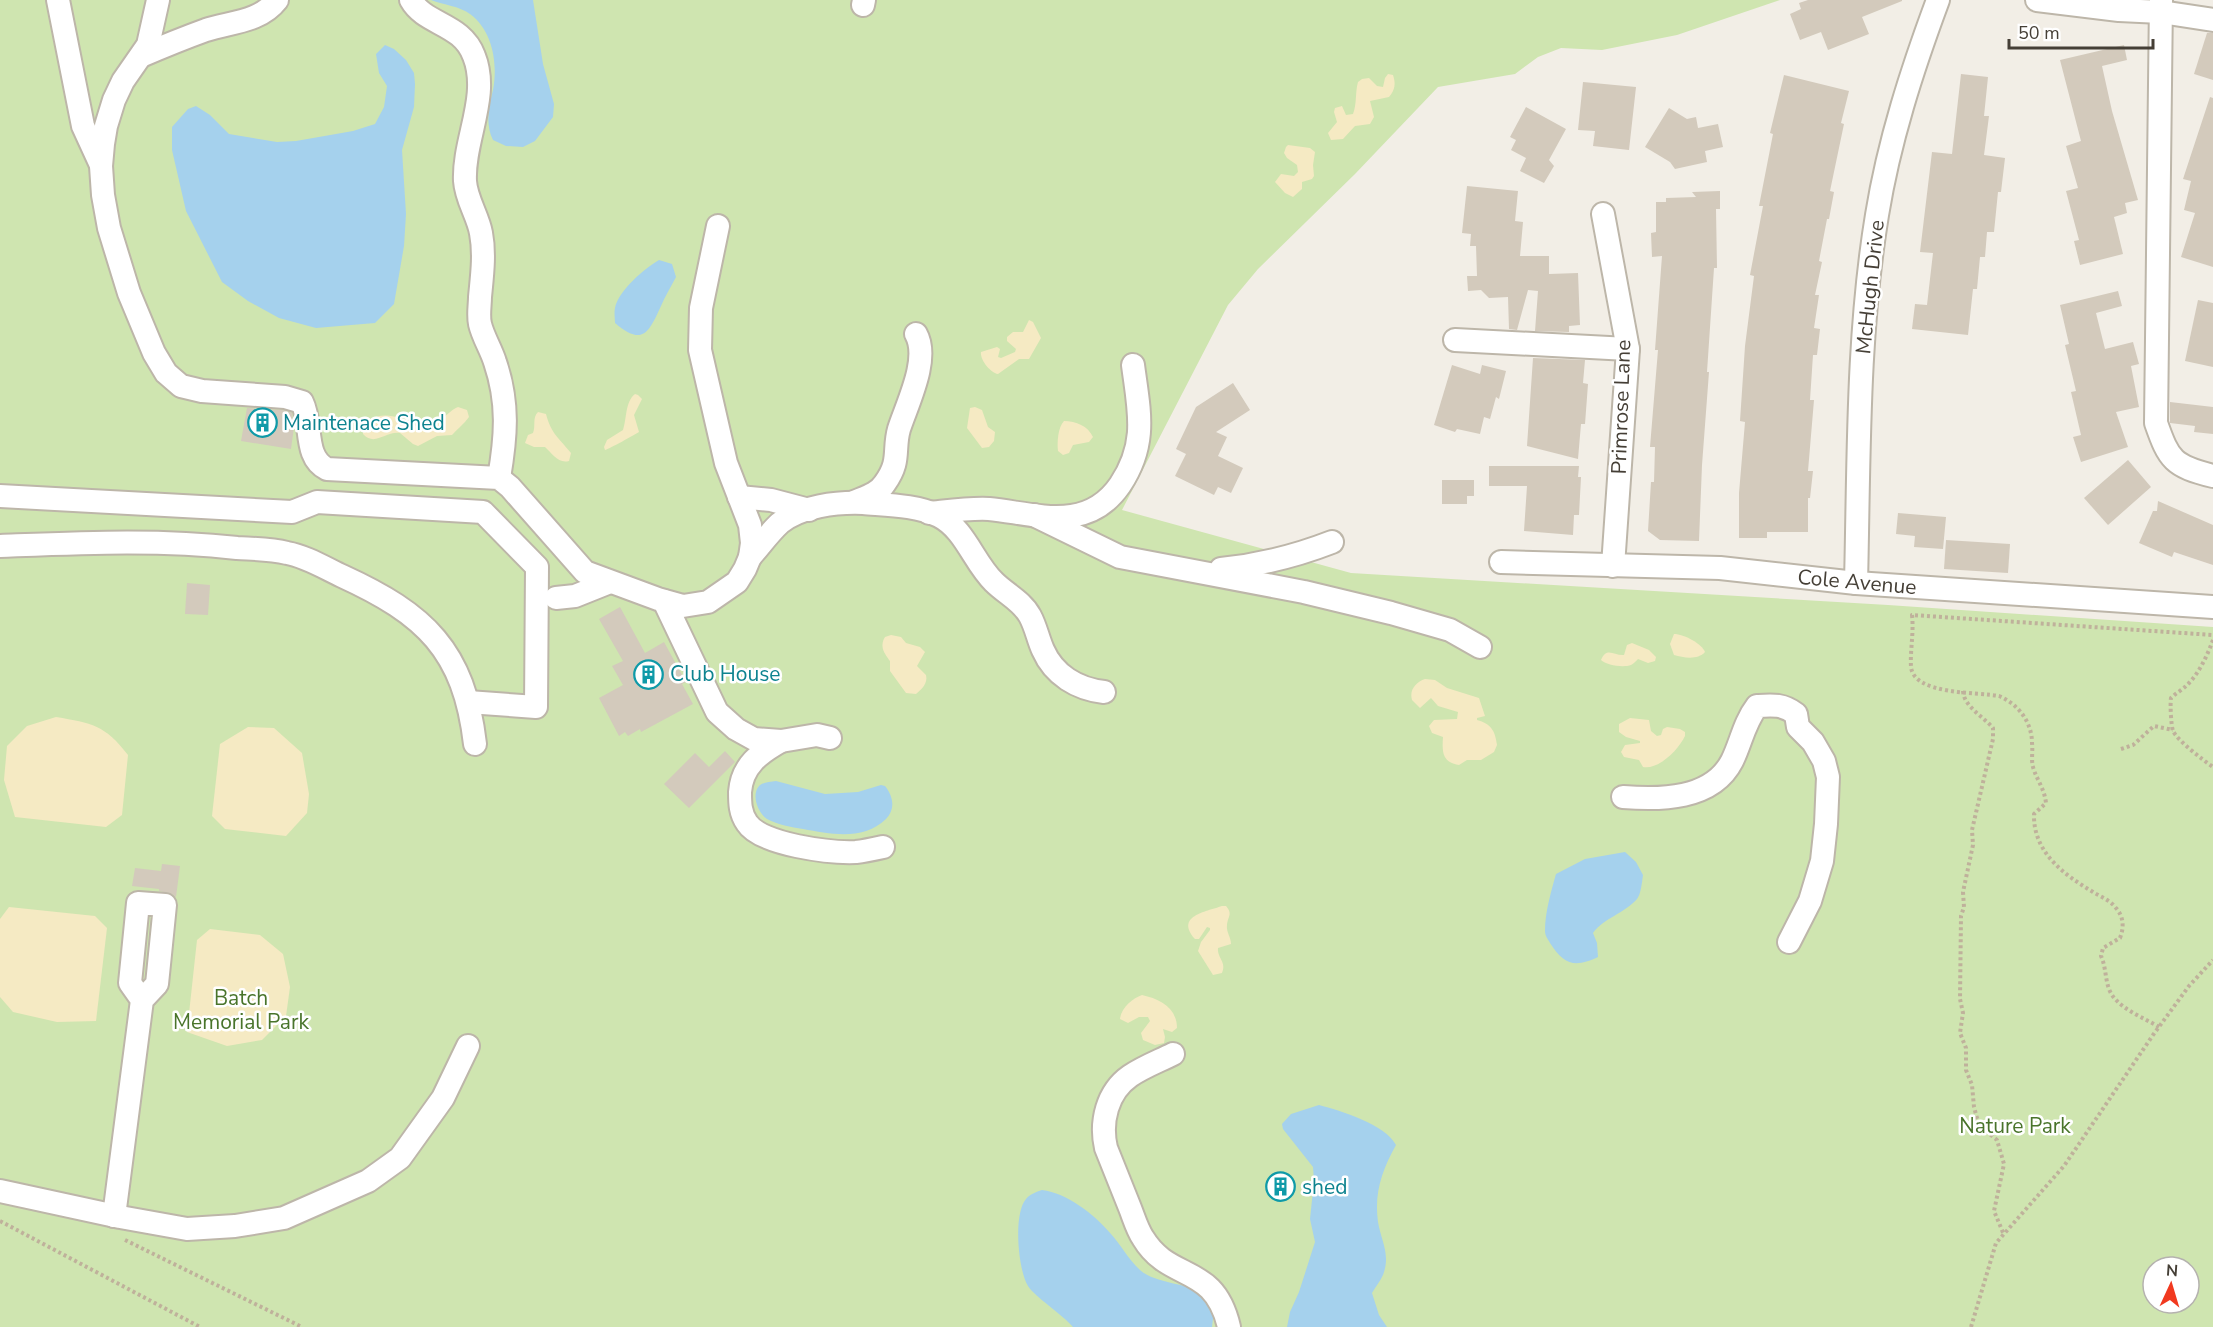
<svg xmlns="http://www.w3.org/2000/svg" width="2213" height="1327" viewBox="0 0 2213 1327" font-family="'Nunito Sans',sans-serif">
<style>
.green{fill:#cfe5b0;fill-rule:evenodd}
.sand{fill:#f5eac3}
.water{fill:#a5d1ed}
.building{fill:#d3cabc}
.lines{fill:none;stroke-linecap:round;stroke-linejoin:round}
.minor-casing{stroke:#bdb6a9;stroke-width:26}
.path{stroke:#bfb19b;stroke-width:4;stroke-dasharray:3 3;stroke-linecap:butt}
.minor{stroke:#fff;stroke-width:22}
.labels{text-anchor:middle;stroke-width:5;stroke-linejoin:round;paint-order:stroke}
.street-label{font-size:21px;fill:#453f36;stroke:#fff}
.culture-label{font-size:21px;fill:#0d838f;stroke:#fff;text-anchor:start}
.park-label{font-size:21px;fill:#49742b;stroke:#fff}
</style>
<rect width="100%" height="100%" fill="#f2eee6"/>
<path class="green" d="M0,0h1780l-103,35 -75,15 -41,-2 -23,9 -23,17 -77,13 -83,87 -97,95 -30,36 -106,205 229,63 537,32 325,22v700h-2213zM2153,1267h36v36h-36z"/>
<g class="sand">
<path d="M1388,74l5,1c3,9 2,15 -4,22l-19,4 4,16 -4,7 -15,2 -12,13 -12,1 -3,-7 9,-11 -3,-10 1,-4 7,-2 4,9 7,-1c4,-10 2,-21 5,-32l4,-3 7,-1 8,8 6,1 2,-9z"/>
<path d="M1288,145l22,3 5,4 -2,13 1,11 -2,3 -10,3v7l-9,8 -8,-4 -10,-11 6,-8 13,2 4,-4 -1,-7 -10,-7 -3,-5 2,-6z"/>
<path d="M1029,320l4,2 8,16 -12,21h-10l-21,15c-8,-2 -18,-14 -17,-22l16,-5 3,2 -2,8 3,1 14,-6 1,-3 -9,-8v-4l6,-5h10z"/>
<path d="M635,394l3,1 4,4 -8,16 5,17c-3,2 -30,17 -34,18l-1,-3 3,-7 16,-10c4,-12 2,-28 12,-36z"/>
<path d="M458,407l9,3 2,7c-5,7 -12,12 -17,18l-15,1 -19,10 -5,-2 -13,-11c-15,-2 -25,14 -37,1v-9c15,-15 34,-10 51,0 4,2 3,3 8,4 14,1 24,-17 36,-22z"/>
<path d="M975,407l7,3 6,17 7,5 -1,9 -5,6 -7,1 -15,-20 3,-20z"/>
<path d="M538,412l8,2c5,20 14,25 25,39l-2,8c-11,3 -17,-8 -24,-14h-11l-9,-4 3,-8 5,-2c3,-7 -1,-15 5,-21z"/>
<path d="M1064,421c12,0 24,5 29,16l-4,5 -16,3 -4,8 -6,2 -5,-4c-1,-9 0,-24 6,-30z"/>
<path d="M1674,634c10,0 28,10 31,18 -7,8 -21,6 -31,3l-4,-11z"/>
<path d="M891,635l10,2 5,6 14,4 5,5 -8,14 9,9c2,8 -4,14 -10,19l-10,-1 -16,-22v-10c-5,-7 -11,-14 -5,-24z"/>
<path d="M1632,643l17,7 7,7 -1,4 -7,2 -10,-4c-2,2 -5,5 -7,6 -8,3 -25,0 -30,-5 6,-14 13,-4 23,-5l3,-10z"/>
<path d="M1425,679l10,1 12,8 32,10 6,18 -8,2v2c14,4 18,10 20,25l-3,7 -13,8h-14l-8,5c-17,-3 -17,-13 -16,-28l-11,-4 -3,-7 5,-6 23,-1 1,-7 -20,-6 -7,-8 -11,10 -8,-8c-3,-10 4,-18 13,-21z"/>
<path d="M56,717c36,6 49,8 72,38l-6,60 -16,12 -91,-10 -11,-37 3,-34 20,-20z"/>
<path d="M1630,718l19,2 2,11 6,5 4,-1 2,-6 4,-2 13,2 5,3v4c-6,13 -26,34 -42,31l-4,-7 -15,-3 -3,-5 4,-7 15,-2v-2l-14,-4 -7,-5v-8z"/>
<path d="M248,727l26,1 28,25 7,41 -2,19 -21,23 -61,-7 -13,-13 8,-72z"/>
<path d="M1222,906h4c7,8 2,10 1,19 -1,7 4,12 4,19l-13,4c-1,10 9,14 4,25l-9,2 -15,-24 3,-9 9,-12v-2l-3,-1 -8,12h-4c-20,-23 10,-27 27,-33z"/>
<path d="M9,907l86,9 12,12 -11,93 -39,1 -44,-10 -13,-15v-78z"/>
<path d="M210,929l50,6 23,19 7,33 -4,29 -24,24 -35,6 -40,-14 10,-92z"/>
<path d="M1142,995c18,4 35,13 35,33l-5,4 -9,-3 2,8 -1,6 -9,2 -12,-5 -2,-7 9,-12 -2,-4h-9l-11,6 -8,-4c1,-11 13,-21 22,-24z"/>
</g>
<g class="water">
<path d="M431,0h102l10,64 11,40 -1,13 -18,24 -12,6 -17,-1 -13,-6c-8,-16 -4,-34 0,-50 5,-26 0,-59 -23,-76 -11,-8 -26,-9 -39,-14z"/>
<path d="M385,45l9,4 12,11 8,13 1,11 -1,23 -12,43 4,64 -2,32 -10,58 -19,19 -59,5 -37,-10 -31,-17 -26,-19 -36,-71 -14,-61v-23l16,-18 8,-3 14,9 19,19 48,8 19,-1 57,-10 22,-7 9,-17 3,-21 -8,-13 -3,-19z"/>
<path d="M659,260l13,4 4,13c-5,10 -11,19 -15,29 -12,26 -18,41 -46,17 0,-4 -1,-11 0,-15 3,-17 30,-40 44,-48z"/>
<path d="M776,781l49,13 33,-2 23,-7 4,1c8,10 11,23 1,33 -23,22 -55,15 -83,10 -12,-2 -25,-4 -36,-10 -9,-6 -16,-24 -8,-33 4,-4 11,-4 17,-5z"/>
<path d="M1625,852l11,10 7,13c-1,7 -2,19 -6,24 -12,14 -33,19 -44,34l4,10 1,14c-23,11 -34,8 -48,-14 -2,-4 -5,-7 -5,-12 0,-19 6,-39 11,-57l29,-15z"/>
<path d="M1319,1105c22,6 66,19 77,40 -14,25 -22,48 -18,77 3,18 12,31 6,50 -2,7 -8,14 -12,21l7,22 8,12h-100l3,-15 9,-20 16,-50 -5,-23 4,-38 -1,-14 -30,-38 -1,-5 9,-10z"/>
<path d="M1042,1190c25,3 52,24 69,44 10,11 17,25 29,36 15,14 50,13 64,24 4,4 7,11 10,16l-2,17h-139c-11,-13 -38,-30 -45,-41 -10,-16 -15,-72 -2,-87 4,-5 10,-7 16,-9z"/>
</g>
<g class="building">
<path d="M1808,0h94v1l-40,16 7,17 -41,16 -7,-18 -21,8 -10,-26 11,-5 -2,-6z"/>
<path d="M2207,33h6v47l-19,-6z"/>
<path d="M2124,45l3,15 -25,6 10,45 26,89 -13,3 2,10 -13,4 9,37 -43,11 -6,-24 5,-1 -13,-49 12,-3 -12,-42 15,-5 -21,-81z"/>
<path d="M1961,74l27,3 -4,39h5l-5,39 21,3 -4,34h-3l-4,40h-7l-2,25h-5l-3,32h-4l-5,46 -56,-6 3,-25 12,1 6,-52 -13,-1 12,-100 20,2z"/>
<path d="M1784,75l65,16 -8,32 3,1 -14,67 4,1 -5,27h-2l-8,42 3,1 -7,33h4l-5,33 6,1 -3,26h-4l-3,45h4l-6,71h5l-3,27h-2v34h-41v6h-28v-45l6,-71 -5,-1 5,-75 9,-70 -4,-1 13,-69h-4l14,-72 -3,-1z"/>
<path d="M1583,82l53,5 -7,63 -36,-4 2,-15 -17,-1z"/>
<path d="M2210,97l3,1v169l-32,-10 14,-44 -11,-3 7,-29 -8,-2z"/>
<path d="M1526,107l40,22 -17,31 5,6 -10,17 -24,-12 6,-13 -15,-8 5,-10 -6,-3z"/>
<path d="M1669,108l18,11 9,-2 2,11 20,-4 5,23 -18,4 2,11 -32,7 -5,-7 -25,-15z"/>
<path d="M1467,186l51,5 -3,30 8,1 -3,34h29v18l29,-1 2,52 -11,1v6l-34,-1 3,-40 -10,-1 -11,40 -8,-1 -1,-32 -19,1 -8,-8 -13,1 -1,-15h10l-1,-30h-6l1,-12 -9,-1z"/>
<path d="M1720,191v18h-4l1,59h-3l-7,104h2l-7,93 -3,76 -39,-1 -12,-9 3,-49h3l1,-35h-5l8,-97h-3l7,-94 -10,1 -1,-24 5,-1v-30h10v-4l30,-1 -4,-5z"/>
<path d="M2118,291l4,15 -26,7 9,36 28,-7 6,22 -8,2 8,41 -23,5 12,35 -47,15 -8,-25 8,-2 -10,-43 5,-1 -11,-46 4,-1 -9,-39z"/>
<path d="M2198,300l15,3v64l-28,-6z"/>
<path d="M1533,358l52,2 -2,23 5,1 -3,40h-4l-3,35 -51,-13z"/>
<path d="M1452,365l28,9 2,-9 24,6 -7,28 -3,-2 -6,22 -6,-2 -4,17 -23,-5 -2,3 -21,-7z"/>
<path d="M1233,383l17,27 -34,22 11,5 -9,19 25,12 -12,25 -13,-6 -4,8 -39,-19 11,-22 -10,-5 20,-42z"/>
<path d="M2170,402l43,5v27l-19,-2 1,-6 -25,-3z"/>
<path d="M247,408l36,2 9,3 2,14 -3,22 -50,-8z"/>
<path d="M2128,460l23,27 -43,38 -24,-27z"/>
<path d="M1489,466h90l-1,11h3l-2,38h-5l-1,20 -49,-4 3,-45h-38z"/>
<path d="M1442,480h32v16h-7v8h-25z"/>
<path d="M2158,501l55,24v40l-39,-13 -2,5 -33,-14 14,-32h4z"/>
<path d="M1898,513l48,4 -3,32 -29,-2 1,-11 -19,-2z"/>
<path d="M1946,540l64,4 -2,29 -64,-4z"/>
<path d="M187,583l23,2 -2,30 -23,-1z"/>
<path d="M620,607l25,46 19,-11 22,40 -4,2 11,20 -52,28 -1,-3 -12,7 -3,-4 -6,4 -20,-38 24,-13 -11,-19 11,-5 -24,-42z"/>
<path d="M725,751l10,11 -46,46 -25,-24 31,-31 14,14z"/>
<path d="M162,864l18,2 -4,31 -4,-3 -13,-3v-2l-27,-3 3,-18 26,3z"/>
</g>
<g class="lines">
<defs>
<g id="minor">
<path d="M58,0l25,126 17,37"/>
<path d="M158,0l-10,45 -25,36 -9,19 -8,26 -3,18 -2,22 2,29 6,33 20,65 25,60 12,20 15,13 21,5 83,6 17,5c11,22 1,55 25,67l172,9 11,9 75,85 73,27 25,7 25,-4 29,-20 8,-13 5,-12 2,-14 -2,-18 -24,-62 -26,-113 1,-42 17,-82"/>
<path d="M411,0c14,25 51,23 63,56 16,40 -11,84 -9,125 1,18 13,35 16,52 4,21 1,43 -1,64 0,8 -2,18 0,27 3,13 11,25 15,38 14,41 11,75 4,116"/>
<path d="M2037,0l82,10 42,2 52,8"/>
<path d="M2161,0l-5,423c13,37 17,43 57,53"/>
<path d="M863,5l1,-5"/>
<path d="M141,56c21,-9 43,-18 65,-26 25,-8 54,-8 71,-30"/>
<path d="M1603,214l25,135 -15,217"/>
<path d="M1455,340l173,9"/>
<path d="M0,496l292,16 25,-10 166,10 54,55 -1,140 -68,-5"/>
<path d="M739,497l32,3 38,10"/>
<path d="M854,502c12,-5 24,-8 31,-19 16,-22 8,-33 14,-54 8,-25 31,-70 17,-95"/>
<path d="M929,513c20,-2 40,-5 60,-4 48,5 98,24 131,-24 28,-42 19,-74 13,-120"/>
<path d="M1034,515l86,42 184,35 87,21 59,17 30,17"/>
<path d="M0,546c79,-3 158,-7 237,2 17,1 34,1 50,5 18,3 38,15 55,23 83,38 122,74 133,168"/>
<path d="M750,557c10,-11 19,-24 30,-34 21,-17 57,-21 83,-20 24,2 54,2 76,13 26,13 35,47 55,66 12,12 28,19 36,34 6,11 8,23 13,34 11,25 34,39 61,42"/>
<path d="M1501,562l219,6 136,15 357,24"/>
<path d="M1221,569c39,-4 75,-13 111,-27"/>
<path d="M1856,583c3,-122 1,-247 21,-368 12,-74 35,-145 61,-215"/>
<path d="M556,598l19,-2 35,-14"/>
<path d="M664,601l53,111 19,17 18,10 27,2 36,-6 13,3"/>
<path d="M781,741c-21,12 -39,24 -41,51 0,11 0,21 7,31 14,22 84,30 109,29 9,-1 18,-3 27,-5"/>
<path d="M1623,797c37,3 89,3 109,-36 9,-18 12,-38 25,-55 16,-1 26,-2 39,8l2,13 15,15 11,19 4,16 -2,47 -4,37 -12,40 -21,41"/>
<path d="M1173,1054c-14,7 -30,13 -43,22 -23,16 -30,46 -24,72 8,20 16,40 24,60 4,10 7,21 13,30 27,45 71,24 86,89"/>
<path d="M0,1191l120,26 67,12 48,-3 49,-8 84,-37 32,-23 43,-60 25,-52"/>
<path d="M114,1216l28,-216 -12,-17 8,-80 27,2 -8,79 -15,16"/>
</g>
</defs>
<use href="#minor" class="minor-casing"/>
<g class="path">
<path d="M2213,640c-6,16 -14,34 -27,46 -4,4 -10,7 -15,12 -1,6 0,27 2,33 5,10 30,29 40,36"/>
<path d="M1963,691c1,16 21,26 30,37v11l-21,91 1,15 -10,47 1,15 -3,9 -1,83 3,14 -3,20 6,15v22l6,15 2,22 3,11 4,9 16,13 7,24 -10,47 10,24"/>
<path d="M2121,749l12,-4 21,-19 19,4"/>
<path d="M2159,1027c-16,-10 -43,-19 -50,-38 -4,-11 -3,-22 -8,-33l2,-8 17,-10c4,-10 4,-21 -4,-30 -6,-8 -15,-11 -23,-16 -30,-18 -60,-40 -59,-78l12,-11c-2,-16 -9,-22 -13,-36 -2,-7 0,-16 -1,-24 0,-21 -14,-39 -33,-47 -22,-4 -85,-1 -88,-29 -1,-17 3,-34 1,-52l301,20"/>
<path d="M0,1221l200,106"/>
<path d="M125,1240l177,87"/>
<path d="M1971,1327l25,-84 68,-77 89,-131 36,-49 24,-26"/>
</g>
<use href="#minor" class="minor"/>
</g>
<defs>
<symbol id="building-ring" viewBox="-11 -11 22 22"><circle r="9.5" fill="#fff" stroke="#0f9aa8" stroke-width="1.5"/><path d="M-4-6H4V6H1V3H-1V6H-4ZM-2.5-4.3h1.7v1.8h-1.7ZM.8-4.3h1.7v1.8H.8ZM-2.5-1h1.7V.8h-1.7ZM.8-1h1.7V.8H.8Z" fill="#0f9aa8"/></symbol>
</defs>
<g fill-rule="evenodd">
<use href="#building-ring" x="246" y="406" width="33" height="33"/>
<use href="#building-ring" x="632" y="658" width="33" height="33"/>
<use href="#building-ring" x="1264" y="1170" width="33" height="33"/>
</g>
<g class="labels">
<g class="street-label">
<text transform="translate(1870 287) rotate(-84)" y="7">McHugh Drive</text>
<text transform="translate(1621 407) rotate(-88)" y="7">Primrose Lane</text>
<text transform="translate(1857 582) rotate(5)" y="7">Cole Avenue</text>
</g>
<g class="culture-label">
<text x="283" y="430">Maintenace Shed</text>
<text x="670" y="681">Club House</text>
<text x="1302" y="1194">shed</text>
</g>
<g class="park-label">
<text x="241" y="1005">Batch<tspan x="241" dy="24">Memorial Park</tspan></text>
<text x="2015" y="1133">Nature Park</text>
</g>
</g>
<g transform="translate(2171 1285) rotate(4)"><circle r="28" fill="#ffffff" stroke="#b5b2af" stroke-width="1.5"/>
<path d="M0-4.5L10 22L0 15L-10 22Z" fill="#f1391f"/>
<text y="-9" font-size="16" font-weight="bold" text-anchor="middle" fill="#453f36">N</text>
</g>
<path d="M2009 39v9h144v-9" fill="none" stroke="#453f36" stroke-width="3"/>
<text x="2018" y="39" font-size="18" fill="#453f36" stroke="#ffffff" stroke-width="4.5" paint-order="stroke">50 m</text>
</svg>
